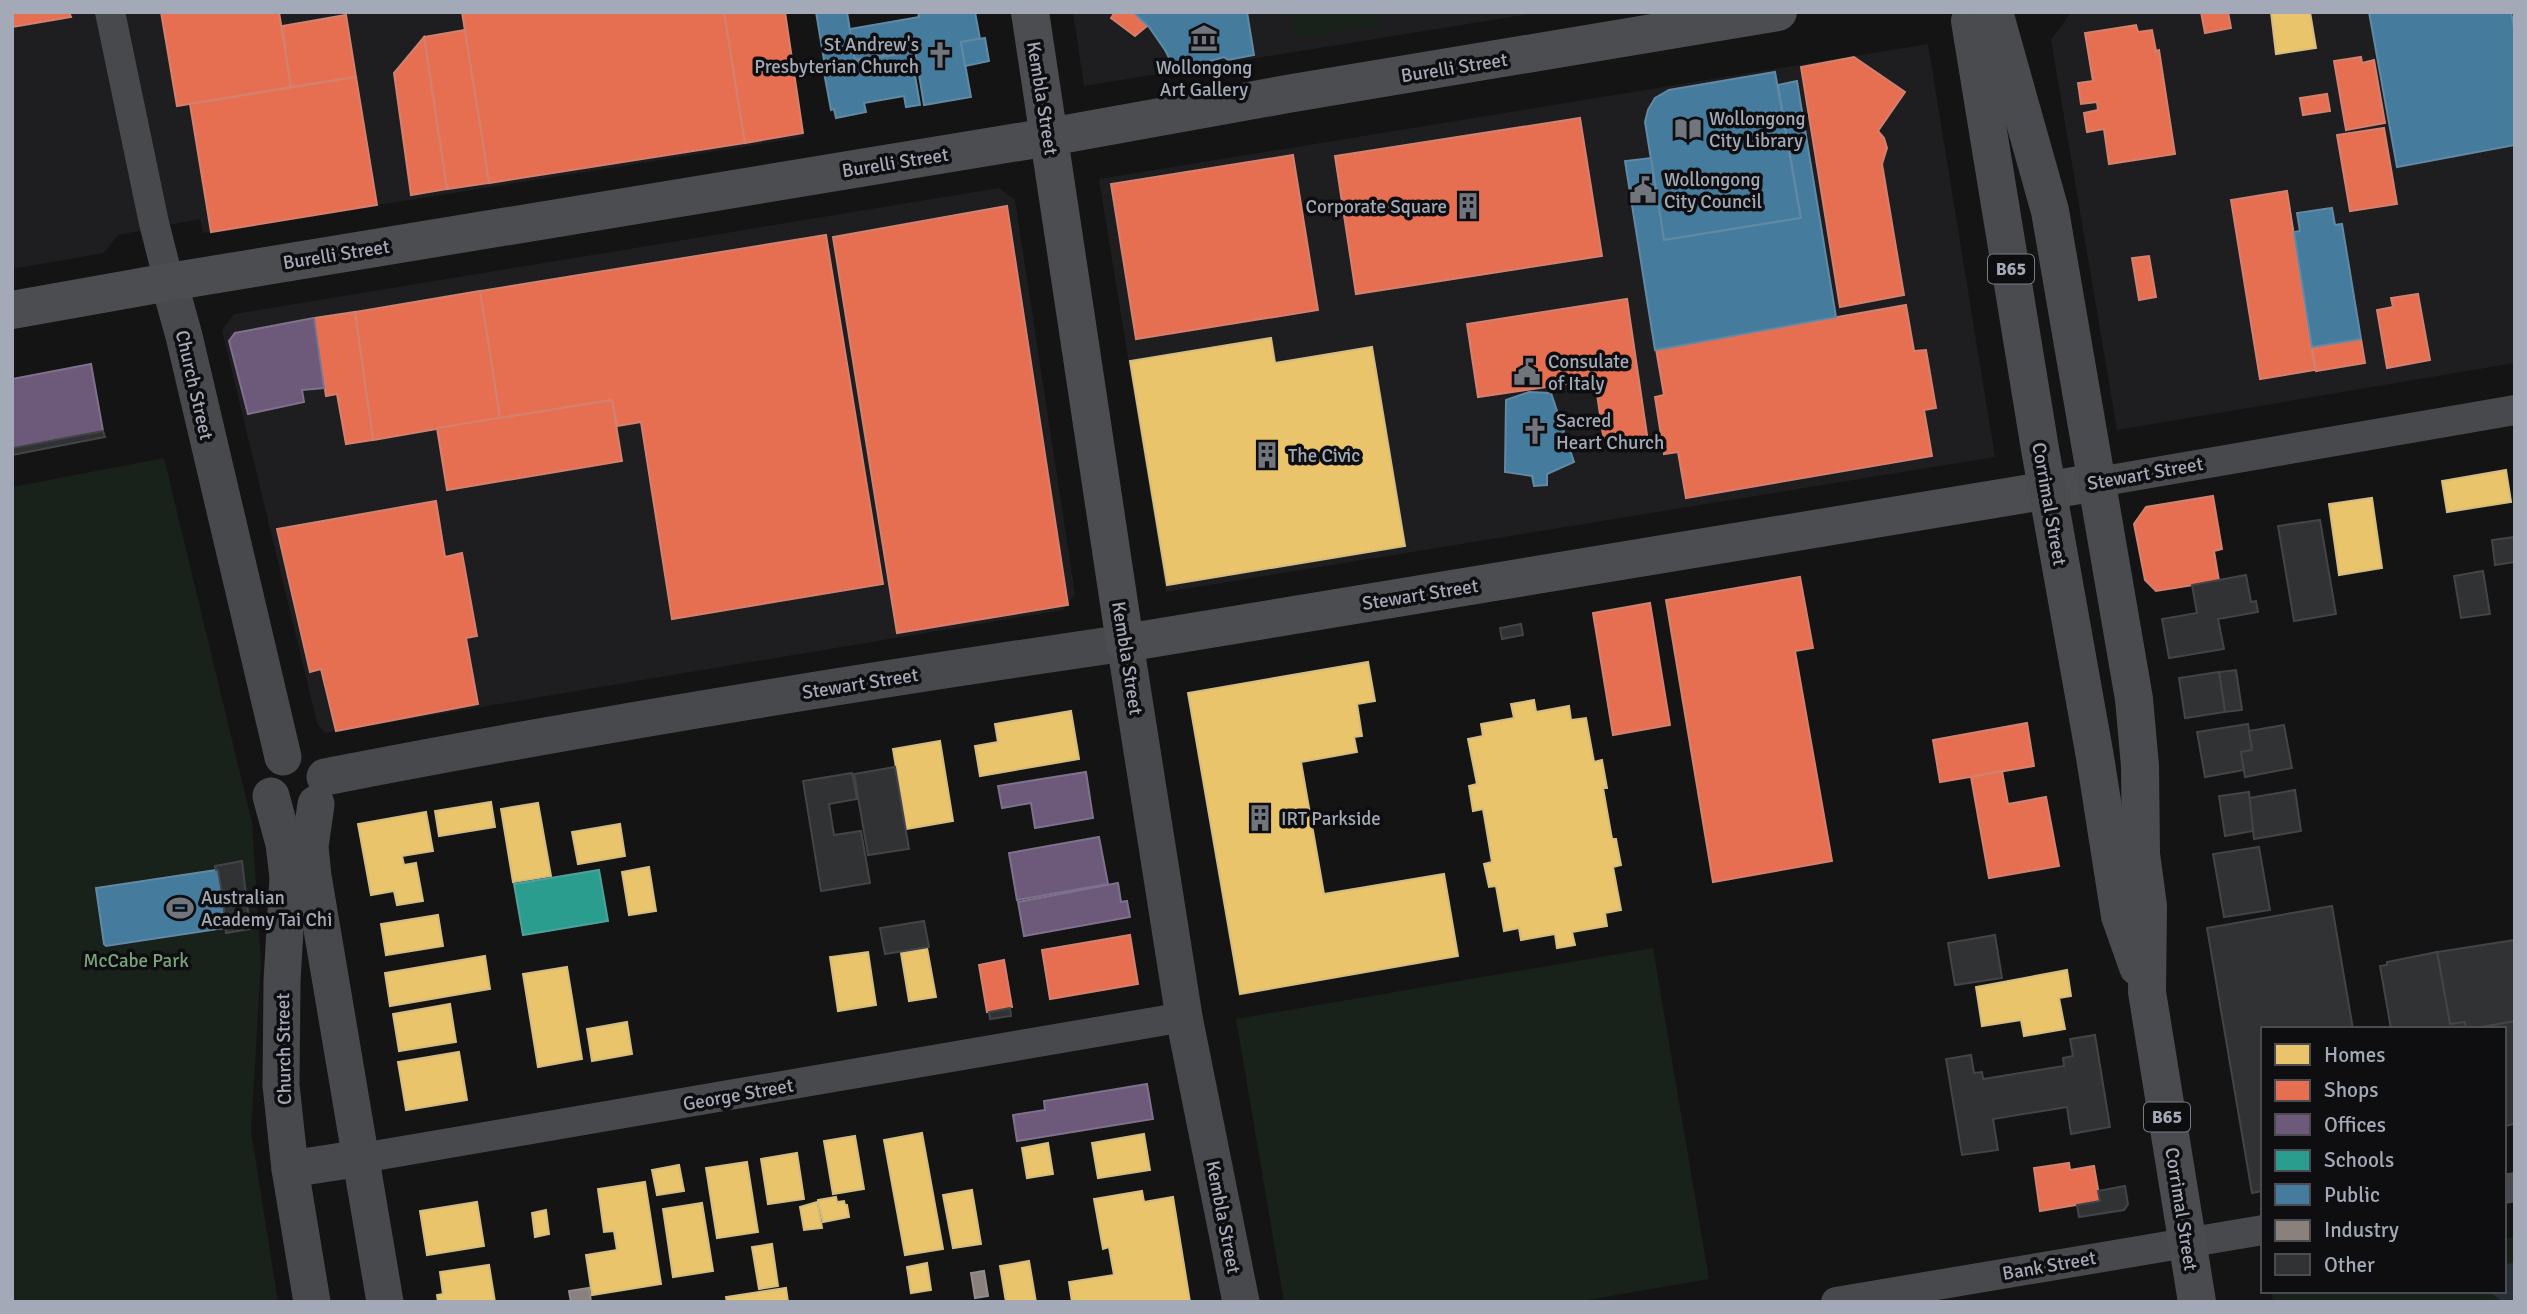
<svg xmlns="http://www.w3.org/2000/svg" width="2527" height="1314" viewBox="0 0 2527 1314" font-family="Signika,sans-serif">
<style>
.built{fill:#1e1e20}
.green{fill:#19211b}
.water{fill:#262e36}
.homes{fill:#e9c46a;stroke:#d4bc81;stroke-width:2}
.shops{fill:#e76f51;stroke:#d3806f;stroke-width:2}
.offices{fill:#6d597a;stroke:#7d718c;stroke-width:2}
.schools{fill:#2a9d8f;stroke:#4ea19b;stroke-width:2}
.public{fill:#457b9d;stroke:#6189a4;stroke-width:2}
.industry{fill:#8a817c;stroke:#928d8d;stroke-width:2}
.building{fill:#313233;stroke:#424448;stroke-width:2}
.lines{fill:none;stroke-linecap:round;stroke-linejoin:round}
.minor{stroke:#47494d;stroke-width:30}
.tertiary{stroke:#47494d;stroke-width:37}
.secondary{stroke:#4b4d51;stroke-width:38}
.primary{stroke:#4a4b4e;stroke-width:38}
.labels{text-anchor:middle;stroke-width:7;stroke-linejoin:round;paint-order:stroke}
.shield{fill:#0e0e10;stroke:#767a84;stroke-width:2}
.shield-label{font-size:18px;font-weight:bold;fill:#a3a9b6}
.poi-label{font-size:19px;fill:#a3a9b6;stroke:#0e0e10;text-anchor:start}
.street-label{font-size:19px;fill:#a3a9b6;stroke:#0e0e10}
.park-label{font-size:19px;fill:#78a37b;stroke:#0e0e10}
</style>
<rect width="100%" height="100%" fill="#141414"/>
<g class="built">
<path d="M12,12h773l19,125 -601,96 -3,-14 -82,16 -14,18 -92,16z"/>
<path d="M1073,12h468l-457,74z"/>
<path d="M2071,12h444v351l-398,67 -66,-390z"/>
<path d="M1928,44l67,413 -829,135 -67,-413z"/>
<path d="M999,188l16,12 60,394 -12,16 -738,123 -8,-10 -95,-393 12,-16z"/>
</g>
<g class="green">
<path d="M1289,12h90l2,13 -88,14z"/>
<path d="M164,458l88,365 9,140 -10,168 27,171h-266v-815z"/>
<path d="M1653,948l56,331 -133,23h-292l-48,-283z"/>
<path d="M2515,1237v65h-242l-2,-11h233v-52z"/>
</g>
<path class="water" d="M2515,1262v39l-12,1 -15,-11h16v-26z"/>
<g class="homes">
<path d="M2271,12h39l6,36 -40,6z"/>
<path d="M1271,338l4,25 97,-16 33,199 -238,39 -37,-224z"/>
<path d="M2506,470l5,32 -64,10 -5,-31z"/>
<path d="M2372,498l10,70 -43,7 -10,-71z"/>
<path d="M1368,662l7,39 -18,3 5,32 -8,1 3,15 -56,10 23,132 120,-20 14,82 -218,38 -52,-301z"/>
<path d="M1534,700l2,12 33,-6 2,14 15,-2 8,44 8,-2 5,28h-4l9,51h4l5,26 -8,2 8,43 -16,3 2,13 -35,6 3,13 -18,3 -2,-14 -34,6 -2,-12 -15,3 -8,-45 -7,1 -5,-23 8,-2 -9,-53 -10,2 -4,-25 8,-2 -9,-45 15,-3 -2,-12 33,-6 -3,-14z"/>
<path d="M1071,711l8,48 -99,17 -5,-30 23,-4 -3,-18z"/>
<path d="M940,741l13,80 -47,8 -13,-80z"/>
<path d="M491,802l4,25 -56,9 -4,-25z"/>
<path d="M538,803l13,73 -38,6 -12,-73z"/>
<path d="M426,812l7,39 -31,5 2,9 12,-2 7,38 -26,4 -3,-14 -23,4 -13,-71z"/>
<path d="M620,824l5,32 -47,8 -6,-32z"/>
<path d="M649,867l7,44 -27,4 -7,-43z"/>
<path d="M438,915l5,31 -57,9 -5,-31z"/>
<path d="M927,948l9,49 -27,4 -8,-48z"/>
<path d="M868,952l8,53 -38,6 -8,-54z"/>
<path d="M485,956l5,33 -100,17 -5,-33z"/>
<path d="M567,967l15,92 -44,8 -15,-93z"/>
<path d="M2067,970l4,26 -12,2 6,31 -41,7 -3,-16 -39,6 -6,-39z"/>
<path d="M450,1004l6,38 -57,9 -6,-37z"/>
<path d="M627,1022l5,32 -40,7 -5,-32z"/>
<path d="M459,1052l8,48 -61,10 -8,-48z"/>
<path d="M922,1133l21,116 -38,6 -21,-115z"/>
<path d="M1144,1134l6,36 -52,8 -6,-35z"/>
<path d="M855,1136l9,53 -31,5 -9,-53z"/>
<path d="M1048,1143l5,31 -26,4 -5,-30z"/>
<path d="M797,1153l7,46 -36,5 -7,-45z"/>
<path d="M747,1162l11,70 -41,6 -11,-70z"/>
<path d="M679,1165l5,26 -27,4 -5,-25z"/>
<path d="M645,1182l16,102 -69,11 -6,-40 31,-5 -3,-19 -10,1 -6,-43z"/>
<path d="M972,1190l9,54 -28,4 -10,-53z"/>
<path d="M1142,1191l2,11 29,-5 17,105h-118l-3,-20 45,-7 -5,-28 -6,2 -9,-50z"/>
<path d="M836,1197l1,5 7,-1 1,4h2l2,12 -26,5 -5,-22z"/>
<path d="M477,1202l7,44 -57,9 -7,-44z"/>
<path d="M817,1202l5,26 -18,2 -4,-23z"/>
<path d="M702,1203l11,68 -40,6 -10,-68z"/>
<path d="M546,1210l3,24 -14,3 -3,-24z"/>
<path d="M772,1244l6,42 -19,3 -7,-42z"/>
<path d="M1029,1261l7,41h-30l-6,-36z"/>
<path d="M927,1263l4,27 -20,3 -4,-26z"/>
<path d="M489,1265l6,37h-57l-1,-7 6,-1 -3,-22z"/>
<path d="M786,1288l2,14h-61l-1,-5z"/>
</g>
<g class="shops">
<path d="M12,12h57l2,5 -59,10z"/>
<path d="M161,12h118l12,75 -114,19z"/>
<path d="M462,12h262l21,131 -256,40z"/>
<path d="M724,12h61l18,121 -58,10z"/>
<path d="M1115,12h18l14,14 -12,10 -24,-18z"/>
<path d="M2201,12h27l3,16 -26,5z"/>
<path d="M346,15l10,62 -65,10 -9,-61z"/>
<path d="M2136,25l2,7 14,-2 4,21 3,-1 16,104 -66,10 -5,-35 -17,3 -3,-19 14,-3 -1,-8 -16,2 -3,-21 15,-2 -8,-48z"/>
<path d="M465,30l24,153 -42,6 -23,-152z"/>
<path d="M424,37l23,152 -36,6 -17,-122z"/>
<path d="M1854,57l51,35 -27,39 6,7 3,10 -5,16 22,131 -64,12 -39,-240z"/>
<path d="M2361,57l1,6 12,-3 11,63 -39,7 -12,-69z"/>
<path d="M356,77l21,128 -166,27 -21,-128z"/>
<path d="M2327,94l3,17 -27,4 -3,-17z"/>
<path d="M1580,118l22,138 -246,38 -21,-138z"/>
<path d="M2384,128l13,76 -47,7 -13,-76z"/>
<path d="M1293,155l25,155 -182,29 -25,-155z"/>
<path d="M2287,191l28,179 -55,9 -29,-179z"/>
<path d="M1007,206l61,399 -171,28 -64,-396z"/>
<path d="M826,235l57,349 -211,35 -31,-197 -24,4 -5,-26 -112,18 -20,-127z"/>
<path d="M2149,256l7,41 -17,3 -7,-42z"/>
<path d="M480,291l20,127 -127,22 -18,-128z"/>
<path d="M2418,294l12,66 -43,8 -10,-58 16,-3 -2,-9z"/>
<path d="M1627,299l20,136 -43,7 -9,-62 -117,17 -11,-73z"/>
<path d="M1906,305l8,46 12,-1 10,58 -12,2 8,46 -246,42 -8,-46 -14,2 -9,-57 9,-2 -8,-46z"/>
<path d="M355,312l18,128 -27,4 -9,-50 -11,2 -12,-78z"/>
<path d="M2361,339l4,24 -49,8 -4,-24z"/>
<path d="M612,400l10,61 -175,29 -10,-62z"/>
<path d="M2213,496l9,53 -8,2 5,30 -63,10 -11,-11 -11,-56 12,-17z"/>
<path d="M436,501l9,56 17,-4 15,83 -11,2 12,66 -142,27 -15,-62 -11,3 -33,-143z"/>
<path d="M1800,577l13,71 -18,3 37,210 -119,21 -47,-282z"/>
<path d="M1650,603l20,122 -57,10 -20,-122z"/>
<path d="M2027,723l7,43 -94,16 -7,-42z"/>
<path d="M2002,771l6,33 38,-7 13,69 -70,12 -18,-101z"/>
<path d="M1130,935l8,49 -88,15 -8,-49z"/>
<path d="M1004,960l8,47 -25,5 -8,-47z"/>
<path d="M2069,1163l1,7 24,-4 6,35 -60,10 -6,-43z"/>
</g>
<g class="offices">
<path d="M314,318l10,70 -22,2 2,12 -56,12 -19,-73 6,-8z"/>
<path d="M91,364l12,67 -91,17v-69z"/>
<path d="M1086,772l7,46 -58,10 -4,-25 -29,5 -4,-22z"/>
<path d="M1099,837l9,47 -91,16 -8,-47z"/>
<path d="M1118,883l3,19 6,-1 3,16 -106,19 -6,-34z"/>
<path d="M1147,1084l6,35 -136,22 -4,-26 32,-5 -1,-9z"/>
</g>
<path class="schools" d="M599,870l9,51 -85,14 -9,-51z"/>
<g class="public">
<path d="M816,12h31l8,49 -30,5z"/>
<path d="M918,12h57l5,27 -19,3 10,55 -47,8 -9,-55 -60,10 -5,-31 69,-12z"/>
<path d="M1133,12h114l7,43 -26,5 -4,-3 -48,14 -11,-21 -16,-23z"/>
<path d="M2369,12h142l4,21v112l-118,22z"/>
<path d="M985,38l4,23 -24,5 -4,-24z"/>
<path d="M911,52l9,53 -14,2 -2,-11 -40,7 2,9 -30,6 -2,-9 -3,1 -8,-43z"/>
<path d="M1775,72l26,146 -137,22 -19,-118 3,-12 7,-12 14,-8z"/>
<path d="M1797,81l39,236 -181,33 -30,-189 26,-3 13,82 137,-22 -23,-133z"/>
<path d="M2332,208l3,17 7,-1 19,115 -49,8 -18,-115 6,-1 -3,-18z"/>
<path d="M1529,392l22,1 23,69 -27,12v11l-13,1 -2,-10 -27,-4 1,-72z"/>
<path d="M216,870h2l5,29 2,29 -119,18 -2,-2 -8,-56z"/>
</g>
<g class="industry">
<path d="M984,1271l4,25 -13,2 -4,-25z"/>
<path d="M589,1288l2,14h-20l-2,-11z"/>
</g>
<g class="building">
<path d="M103,431l2,6 -93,18v-7z"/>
<path d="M2320,520l16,94 -42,7 -16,-95z"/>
<path d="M2515,537v25l-20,3 -3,-25z"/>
<path d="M2483,571l7,43 -29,4 -7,-42z"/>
<path d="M2246,575l5,27 5,-1 2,11 -40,7 6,30 -55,9 -7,-39 35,-6 -5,-28z"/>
<path d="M1521,624l2,11 -21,4 -2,-11z"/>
<path d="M2236,670l6,40 -17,2 -6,-40z"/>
<path d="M2219,672l6,40 -40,6 -6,-40z"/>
<path d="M2248,724l4,26 -11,2 3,18 -39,7 -8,-45z"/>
<path d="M2284,725l8,43 -47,9 -4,-25 11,-2 -3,-19z"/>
<path d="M895,767l14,82 -41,6 -14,-81z"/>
<path d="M852,773l5,26 -28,5 5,31 27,-4 9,52 -49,8 -18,-110z"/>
<path d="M2295,790l6,41 -47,8 -5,-41z"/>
<path d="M2249,792l4,39 -28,5 -6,-40z"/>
<path d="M2259,847l11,63 -46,7 -11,-63z"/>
<path d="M242,861l8,68 -24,4 -3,-34 -5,-29h-2l-1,-4z"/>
<path d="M2332,906l21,123h-90v162l-11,2 -45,-265z"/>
<path d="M924,921l5,26 -44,7 -5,-26z"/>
<path d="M1995,935l7,43 -47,7 -7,-42z"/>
<path d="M2515,940v81l-43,8h-6l-1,-7 -15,2 -13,-72z"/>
<path d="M2437,952l13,72 15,-2 1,7h-75l-11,-63 7,-1v-3z"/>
<path d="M1010,1008l1,8 -21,3 -1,-7z"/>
<path d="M2515,1021v103l-11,2v-97h-32z"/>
<path d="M2095,1035l15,92 -39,7 -4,-27 -74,12 5,31 -36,5 -16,-96 25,-4 3,18 8,-1 1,7 81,-13 -1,-8 10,-2 -3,-17z"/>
<path d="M2125,1186l3,18 -4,6 -45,7 -2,-12 23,-4 -2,-10z"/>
</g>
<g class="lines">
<g class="minor">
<path d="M110,12l44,211 15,59"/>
<path d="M2098,482l417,-72"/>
<path d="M362,1158l822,-141"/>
<path d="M2504,1189l11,-2"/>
<path d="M1836,1302l427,-72"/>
</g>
<g class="tertiary">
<path d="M169,282l15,54 99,421"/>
<path d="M325,777c266,-52 532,-95 800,-134l59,374 57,285"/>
<path d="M271,796l13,48 4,33 -6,104 -1,104 9,84 22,133"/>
<path d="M316,804l-6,43 3,29 72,426"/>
<path d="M290,1169l72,-11"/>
</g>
<g class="secondary">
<path d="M1030,12l95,631 973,-161"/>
<path d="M12,310l157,-28 880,-145 238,-43 491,-82"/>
</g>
<g class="primary">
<path d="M1972,12l-2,9 70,428 55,308 25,159 18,51"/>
<path d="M1994,12l56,199 84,488 6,67 1,88 7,52 -1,86 50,310"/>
</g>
</g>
<defs>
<symbol id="museum-bare" viewBox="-9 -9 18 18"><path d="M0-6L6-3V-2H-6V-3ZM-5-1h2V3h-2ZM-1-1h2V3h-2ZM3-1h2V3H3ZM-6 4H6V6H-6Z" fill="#71757d" stroke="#0e0e10" stroke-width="2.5" paint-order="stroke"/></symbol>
<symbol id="church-bare" viewBox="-9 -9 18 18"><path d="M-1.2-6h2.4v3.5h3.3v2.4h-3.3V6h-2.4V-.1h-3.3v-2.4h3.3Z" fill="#71757d" stroke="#0e0e10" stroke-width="2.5" paint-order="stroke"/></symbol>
<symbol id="library-bare" viewBox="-9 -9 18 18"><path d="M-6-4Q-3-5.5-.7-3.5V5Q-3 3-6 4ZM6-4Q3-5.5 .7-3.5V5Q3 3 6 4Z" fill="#71757d" stroke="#0e0e10" stroke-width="2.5" paint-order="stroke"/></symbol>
<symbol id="civic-bare" viewBox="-9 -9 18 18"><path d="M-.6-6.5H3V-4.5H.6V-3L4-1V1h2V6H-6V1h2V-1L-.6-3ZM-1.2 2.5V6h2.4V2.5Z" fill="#71757d" stroke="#0e0e10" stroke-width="2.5" paint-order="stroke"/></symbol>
<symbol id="building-bare" viewBox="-9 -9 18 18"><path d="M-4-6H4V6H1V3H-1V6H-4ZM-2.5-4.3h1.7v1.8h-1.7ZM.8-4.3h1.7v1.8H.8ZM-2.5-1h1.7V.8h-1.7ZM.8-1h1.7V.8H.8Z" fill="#71757d" stroke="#0e0e10" stroke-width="2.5" paint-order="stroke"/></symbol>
<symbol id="stadium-bare" viewBox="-9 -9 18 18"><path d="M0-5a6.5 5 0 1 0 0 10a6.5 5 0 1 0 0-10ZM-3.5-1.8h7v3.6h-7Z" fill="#71757d" stroke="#0e0e10" stroke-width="2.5" paint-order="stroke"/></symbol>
</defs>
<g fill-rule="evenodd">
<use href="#museum-bare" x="1185" y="19" width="38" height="38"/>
<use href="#church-bare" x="921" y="36" width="38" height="38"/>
<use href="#library-bare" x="1669" y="110" width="38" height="38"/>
<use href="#civic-bare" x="1624" y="171" width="38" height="38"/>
<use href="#building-bare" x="1449" y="187" width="38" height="38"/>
<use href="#civic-bare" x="1508" y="353" width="38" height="38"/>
<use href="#church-bare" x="1516" y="412" width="38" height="38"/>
<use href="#building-bare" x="1248" y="436" width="38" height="38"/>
<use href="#building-bare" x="1241" y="799" width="38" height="38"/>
<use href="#stadium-bare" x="161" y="889" width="38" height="38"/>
</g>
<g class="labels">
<g class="shield">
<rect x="1988" y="254.5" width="46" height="29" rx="5"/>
<rect x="2144" y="1102.5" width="46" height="29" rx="5"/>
</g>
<g class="shield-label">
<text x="2011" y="275">B65</text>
<text x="2167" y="1123">B65</text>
</g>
<g class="poi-label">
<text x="919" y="51" text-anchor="end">St Andrew's<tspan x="919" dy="22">Presbyterian Church</tspan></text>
<text x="1204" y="74" text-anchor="middle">Wollongong<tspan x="1204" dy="22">Art Gallery</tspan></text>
<text x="1709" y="125">Wollongong<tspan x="1709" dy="22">City Library</tspan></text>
<text x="1664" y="186">Wollongong<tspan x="1664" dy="22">City Council</tspan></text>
<text x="1447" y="213" text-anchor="end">Corporate Square</text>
<text x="1548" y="368">Consulate<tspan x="1548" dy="22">of Italy</tspan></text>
<text x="1556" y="427">Sacred<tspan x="1556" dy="22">Heart Church</tspan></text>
<text x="1288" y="462">The Civic</text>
<text x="1281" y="825">IRT Parkside</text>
<text x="201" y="904">Australian<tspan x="201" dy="22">Academy Tai Chi</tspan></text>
</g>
<g class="street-label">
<text transform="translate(1454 67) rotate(-9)" y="7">Burelli Street</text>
<text transform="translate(1043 98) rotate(81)" y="7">Kembla Street</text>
<text transform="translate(895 162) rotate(-9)" y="7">Burelli Street</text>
<text transform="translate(336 254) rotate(-9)" y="7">Burelli Street</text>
<text transform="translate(195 385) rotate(77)" y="7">Church Street</text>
<text transform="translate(2145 473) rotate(-10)" y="7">Stewart Street</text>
<text transform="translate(2050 504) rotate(80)" y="7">Corrimal Street</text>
<text transform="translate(1420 594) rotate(-9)" y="7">Stewart Street</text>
<text transform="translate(1128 658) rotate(81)" y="7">Kembla Street</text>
<text transform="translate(860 683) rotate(-9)" y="7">Stewart Street</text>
<text transform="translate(283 1049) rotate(-91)" y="7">Church Street</text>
<text transform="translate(738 1094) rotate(-10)" y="7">George Street</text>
<text transform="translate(2182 1209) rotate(81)" y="7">Corrimal Street</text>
<text transform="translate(1224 1217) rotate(79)" y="7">Kembla Street</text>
<text transform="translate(2049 1265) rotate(-10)" y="7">Bank Street</text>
</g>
<g class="park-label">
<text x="136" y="967">McCabe Park</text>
</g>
</g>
<rect width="2527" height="1314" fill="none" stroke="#a3a9b6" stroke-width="28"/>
<rect x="2261" y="1027" width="245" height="266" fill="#0e0e10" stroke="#4a4c52" stroke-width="2"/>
<rect x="2275" y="1044" width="35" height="21" fill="#e9c46a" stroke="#4a4c52" stroke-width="2"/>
<text x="2324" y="1062" font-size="21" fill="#a3a9b6">Homes</text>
<rect x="2275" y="1080" width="35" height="21" fill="#e76f51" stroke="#4a4c52" stroke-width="2"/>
<text x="2324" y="1097" font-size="21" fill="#a3a9b6">Shops</text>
<rect x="2275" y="1114" width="35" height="21" fill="#6d597a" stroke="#4a4c52" stroke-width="2"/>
<text x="2324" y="1132" font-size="21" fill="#a3a9b6">Offices</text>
<rect x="2275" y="1150" width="35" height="21" fill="#2a9d8f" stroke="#4a4c52" stroke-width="2"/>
<text x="2324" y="1167" font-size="21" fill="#a3a9b6">Schools</text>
<rect x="2275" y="1184" width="35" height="21" fill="#457b9d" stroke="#4a4c52" stroke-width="2"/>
<text x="2324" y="1202" font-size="21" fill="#a3a9b6">Public</text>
<rect x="2275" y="1220" width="35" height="21" fill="#8a817c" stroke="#4a4c52" stroke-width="2"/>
<text x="2324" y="1237" font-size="21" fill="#a3a9b6">Industry</text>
<rect x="2275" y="1254" width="35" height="21" fill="#313233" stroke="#4a4c52" stroke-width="2"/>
<text x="2324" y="1272" font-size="21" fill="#a3a9b6">Other</text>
</svg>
